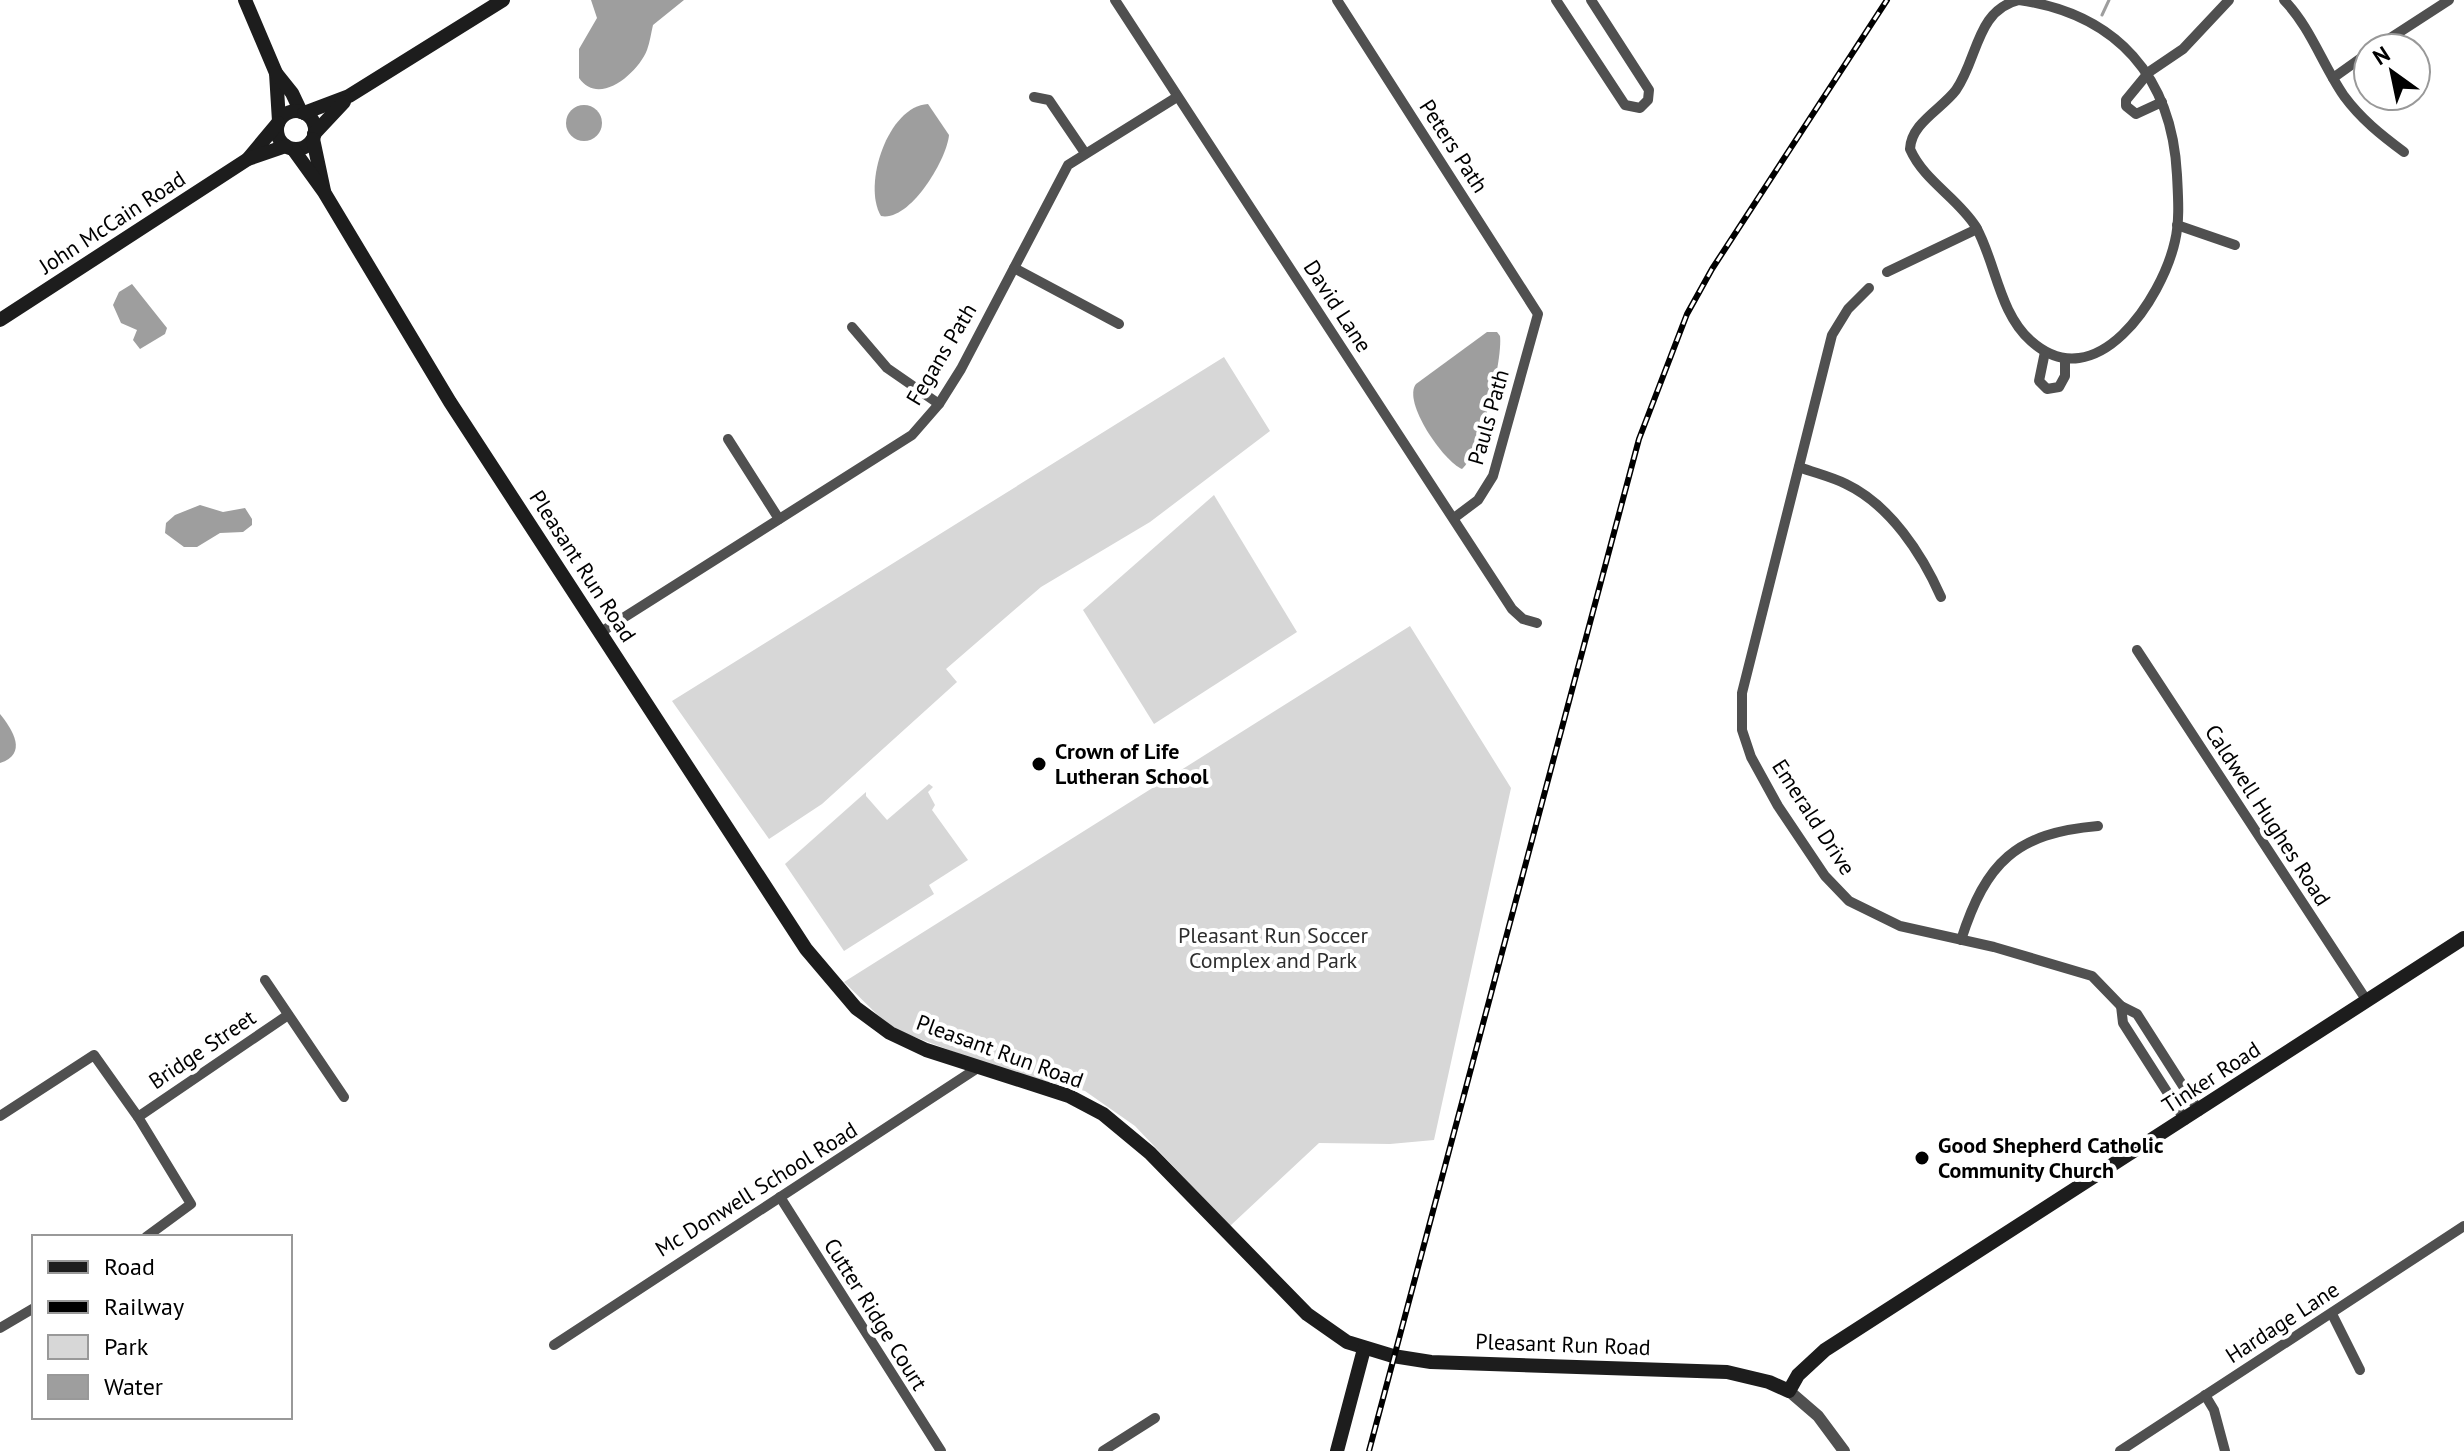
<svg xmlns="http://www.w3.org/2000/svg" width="2464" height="1451" viewBox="0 0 2464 1451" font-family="'PT Sans',sans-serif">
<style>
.green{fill:#d7d7d7}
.water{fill:#9e9e9e}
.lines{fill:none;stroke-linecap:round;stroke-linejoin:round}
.stream{stroke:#9e9e9e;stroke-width:3}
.minor{stroke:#505050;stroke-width:10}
.tertiary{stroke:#505050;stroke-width:12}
.secondary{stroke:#1d1d1d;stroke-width:14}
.rail-casing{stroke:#000;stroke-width:6}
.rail{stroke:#fff;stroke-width:3;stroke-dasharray:9;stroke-linecap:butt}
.poi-dot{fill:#000;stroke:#fff;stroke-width:3}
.labels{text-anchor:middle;stroke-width:8;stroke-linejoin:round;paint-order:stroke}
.street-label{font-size:22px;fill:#000;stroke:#fff}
.poi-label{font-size:22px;font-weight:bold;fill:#000;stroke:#fff;text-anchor:start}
.park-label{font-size:22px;fill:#2e2e2e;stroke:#fff}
</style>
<rect width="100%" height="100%" fill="#fff"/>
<g class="green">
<path d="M1224,357l46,74 -120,91 -109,65 -95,82 11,13 -135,122 -53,35 -97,-138z"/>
<path d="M1214,495l83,137 -143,92 -71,-114z"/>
<path d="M1410,626l101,162 -77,352 -44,4 -71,-1 -89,83 -95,-100 -50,-35 -83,-21 -111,-42 -47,-46z"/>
<path d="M929,784l4,3 -5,5 7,13 -3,5 36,50 -39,25 5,9 -90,57 -59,-87 81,-72v4l21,24z"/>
</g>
<g class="water">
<path d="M591,0h93l-31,25c-2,8 -3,17 -6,25 -9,23 -48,57 -68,28v-29l18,-31z"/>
<path d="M928,104l21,31c-2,24 -39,87 -68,81 -19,-31 7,-110 47,-112z"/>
<circle cx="584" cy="123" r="18"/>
<path d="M132,284l35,44 -2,6 -25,15 -7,-9 4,-10 -16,-7 -8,-18 6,-13z"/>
<path d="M1487,332h10l3,4c3,24 -20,117 -38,133 -18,-7 -60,-67 -46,-85z"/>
<path d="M200,505l23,7 22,-4 7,11v6l-9,7 -23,1 -23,14h-13l-19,-14 1,-10 9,-8z"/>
<path d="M0,714c13,16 28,40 0,49z"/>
</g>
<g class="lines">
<path class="stream" d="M2102,15l7,-15"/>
<g class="minor">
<path d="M1115,0l397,609 11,10 14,4"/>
<path d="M1337,0l201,314 -45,162 -15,24 -24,18"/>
<path d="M1556,0l69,105 15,3 8,-8 1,-10 -58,-90"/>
<path d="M2019,0c98,14 153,77 158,175 1,21 3,45 -2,66 -13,58 -79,158 -144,100 -32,-28 -35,-78 -55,-114 -18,-29 -52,-46 -66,-78 1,-26 32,-40 46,-59 22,-31 20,-80 63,-90z"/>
<path d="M2284,0c27,28 38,64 60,96 17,23 37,39 60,56"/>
<path d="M2375,48l74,-48"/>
<path d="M2333,78l35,-25"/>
<path d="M1034,97l15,3 36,53"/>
<path d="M2162,102l-26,12 -10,-8v-6l23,-28 34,-23 46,-49"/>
<path d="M2177,225l58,20"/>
<path d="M1014,268l105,56"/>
<path d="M1887,272l90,-43"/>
<path d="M1869,288l-21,21 -16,26 -90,358v37l9,27 27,49 47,70 24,25 51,25 94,21 98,29 29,30 16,8 62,97"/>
<path d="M852,327l35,41 52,36"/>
<path d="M2045,352l-6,29 8,8 12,-2 6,-11v-16"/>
<path d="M728,439l51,80"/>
<path d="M1799,467c16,6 33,10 47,17 44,21 76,70 95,113"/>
<path d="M601,632l311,-197 27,-31 22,-35 107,-204 109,-68"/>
<path d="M2137,650l230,351"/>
<path d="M1961,940c25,-78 55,-107 137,-114"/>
<path d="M265,980l79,117"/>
<path d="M2121,1006l2,17 62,97"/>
<path d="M0,1116l94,-61 44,62 53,87 -45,33"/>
<path d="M138,1117l150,-102"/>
<path d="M780,1197l161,254"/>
<path d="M2332,1314l28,56"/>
<path d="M0,1328l34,-20"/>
<path d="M554,1345l425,-278"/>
<path d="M2205,1395l9,15 11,41"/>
<path d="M1103,1451l52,-33"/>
<path d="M2120,1451l344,-225"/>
</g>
<path class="tertiary" d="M1789,1391l29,25 26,35"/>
<g class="secondary">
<path d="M245,0l31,73 3,48"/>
<path d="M276,73l16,20 9,19"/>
<circle cx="296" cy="130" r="19"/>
<path d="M304,113l45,-17 154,-96"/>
<path d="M314,134l30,-32"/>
<path d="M313,139l11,52"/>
<path d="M293,149l31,43 126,210 356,547 50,59 34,25 36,17 143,46 34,18 47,39 157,161 40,28 46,14 38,6 296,10 42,10 20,9 9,-16 27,-25 639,-412"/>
<path d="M248,159l30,-36"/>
<path d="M0,320l248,-161 38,-13"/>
<path d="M1337,1451l27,-102"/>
</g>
<defs>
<path id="rail" d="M1369,1451l270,-1012 48,-125 25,-45 175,-269"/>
</defs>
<use href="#rail" class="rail-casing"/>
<use href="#rail" class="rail"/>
</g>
<g class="poi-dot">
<circle cx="1039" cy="764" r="8"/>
<circle cx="1922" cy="1158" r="8"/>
</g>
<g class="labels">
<g class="street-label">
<text transform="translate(1454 146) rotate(57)" y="8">Peters Path</text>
<text transform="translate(112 222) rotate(-33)" y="8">John McCain Road</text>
<text transform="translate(1338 306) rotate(57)" y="8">David Lane</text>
<text transform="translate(941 354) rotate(-59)" y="8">Fegans Path</text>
<text transform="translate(1488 417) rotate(-74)" y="8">Pauls Path</text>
<text transform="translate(583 566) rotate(57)" y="8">Pleasant Run Road</text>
<text transform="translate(2268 815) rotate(57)" y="8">Caldwell Hughes Road</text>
<text transform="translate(1814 817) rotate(57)" y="8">Emerald Drive</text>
<text transform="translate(202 1049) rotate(-34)" y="8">Bridge Street</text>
<text transform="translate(1000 1051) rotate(20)" y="8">Pleasant Run Road</text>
<text transform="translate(2211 1077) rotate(-33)" y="8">Tinker Road</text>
<text transform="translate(756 1189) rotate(-32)" y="8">Mc Donwell School Road</text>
<text transform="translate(876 1314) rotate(58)" y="8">Cutter Ridge Court</text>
<text transform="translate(2282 1322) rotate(-33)" y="8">Hardage Lane</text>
<text transform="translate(1563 1344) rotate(2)" y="8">Pleasant Run Road</text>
</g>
<g class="poi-label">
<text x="1055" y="759">Crown of Life<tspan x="1055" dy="25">Lutheran School</tspan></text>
<text x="1938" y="1153">Good Shepherd Catholic<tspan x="1938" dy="25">Community Church</tspan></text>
</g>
<g class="park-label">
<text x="1273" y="943">Pleasant Run Soccer<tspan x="1273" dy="25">Complex and Park</tspan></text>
</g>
</g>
<rect x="32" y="1235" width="260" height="184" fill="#ffffff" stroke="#999999" stroke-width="2"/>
<rect x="48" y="1261" width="40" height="12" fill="#1d1d1d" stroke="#999999" stroke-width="2"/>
<text x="104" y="1275" font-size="24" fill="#000000">Road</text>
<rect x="48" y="1301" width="40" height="12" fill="#000000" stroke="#999999" stroke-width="2"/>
<text x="104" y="1315" font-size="24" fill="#000000">Railway</text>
<rect x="48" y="1335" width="40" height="24" fill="#d7d7d7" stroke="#999999" stroke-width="2"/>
<text x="104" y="1355" font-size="24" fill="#000000">Park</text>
<rect x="48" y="1375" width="40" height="24" fill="#9e9e9e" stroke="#999999" stroke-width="2"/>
<text x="104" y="1395" font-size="24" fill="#000000">Water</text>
<g transform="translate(2392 72) rotate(327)"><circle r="38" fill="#ffffff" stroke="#999999" stroke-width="2"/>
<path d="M0-6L14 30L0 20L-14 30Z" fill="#000000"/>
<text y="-12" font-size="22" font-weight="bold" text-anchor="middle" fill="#000000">N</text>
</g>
</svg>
